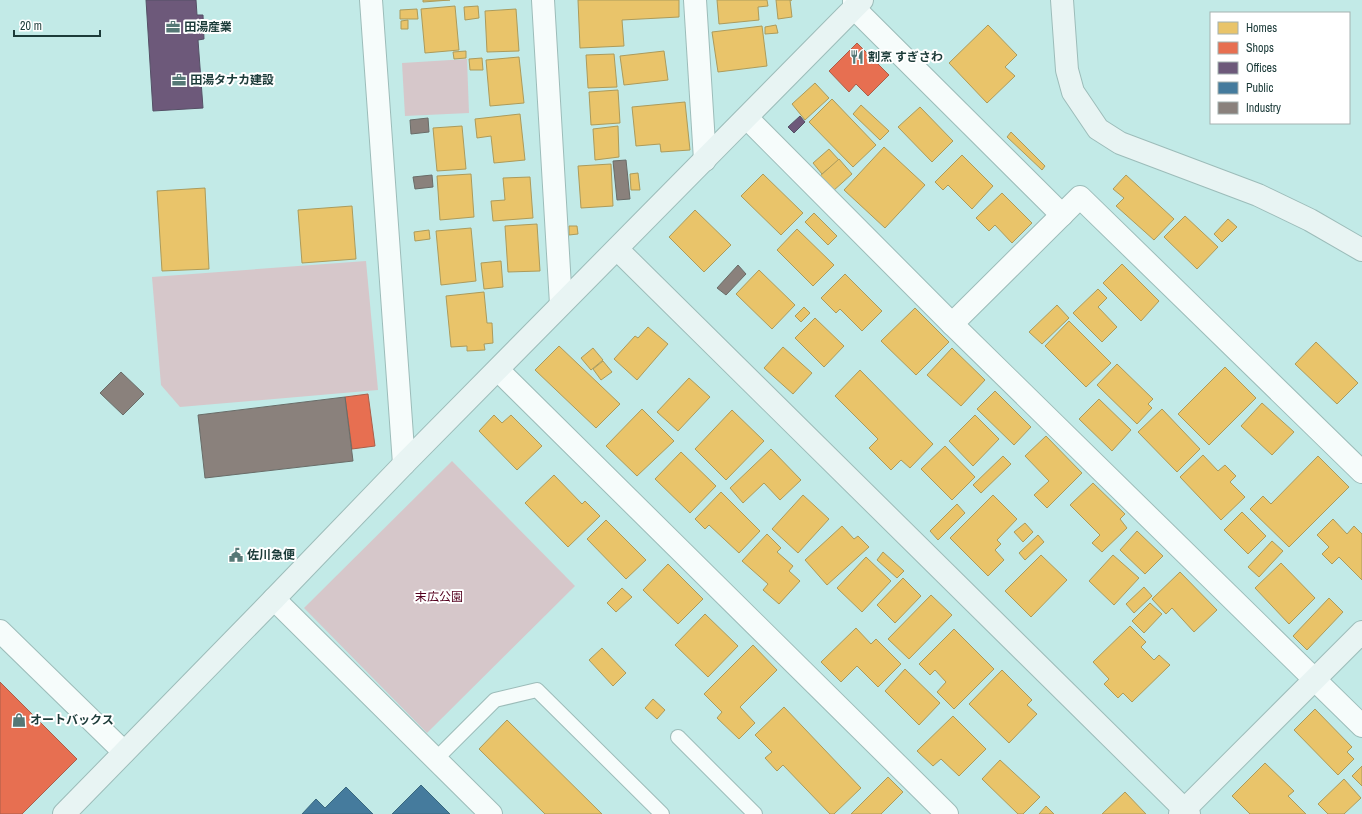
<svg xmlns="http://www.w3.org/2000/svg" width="1362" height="814" viewBox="0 0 1362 814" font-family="'Archivo Narrow','Noto Sans JP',sans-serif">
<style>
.green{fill:#d6c7ca}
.homes{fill:#e9c46a;stroke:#ac9b5b}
.shops{fill:#e76f51;stroke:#aa5f4a}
.offices{fill:#6d597a;stroke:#555066}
.public{fill:#457b9d;stroke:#39687f}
.industry{fill:#8a817c;stroke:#696c68}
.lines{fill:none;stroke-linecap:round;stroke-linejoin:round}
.lane-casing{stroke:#9cbcb9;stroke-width:16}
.street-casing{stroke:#9cbcb9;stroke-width:24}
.secondary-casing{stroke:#9cbcb9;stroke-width:24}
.lane{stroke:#f6fcfb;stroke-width:14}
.street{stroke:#f6fcfb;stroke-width:22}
.secondary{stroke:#e8f4f3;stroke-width:22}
.labels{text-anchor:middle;stroke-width:4;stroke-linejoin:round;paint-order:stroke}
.poi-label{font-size:12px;font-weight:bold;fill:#1c3b39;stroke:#fff;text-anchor:start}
.park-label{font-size:12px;fill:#54001e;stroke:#fff}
</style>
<rect width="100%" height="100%" fill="#c2eae7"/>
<g class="green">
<path d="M467,59l2,54 -64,3 -3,-53z"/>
<path d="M366,261l12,129 -198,17 -19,-22 -9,-108z"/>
<path d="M452,461l123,125 -148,147 -123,-125z"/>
</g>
<g class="homes">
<path d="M423,0h27l-27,2z"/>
<path d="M578,0h101v17l-57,3 2,26 -44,2z"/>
<path d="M717,0h50l1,6 -10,1 1,13 -40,4z"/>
<path d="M776,0h16h-2l2,17 -14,2z"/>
<path d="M455,6l4,44 -34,3 -4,-44z"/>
<path d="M478,6l1,12 -14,2 -1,-13z"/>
<path d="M417,9l1,10h-18v-9z"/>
<path d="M516,9l3,42 -32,1 -2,-41z"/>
<path d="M408,20v9h-7v-8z"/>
<path d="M776,25l2,8 -13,1v-7z"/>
<path d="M988,25l29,30 -12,12 10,9 -28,27 -38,-40z"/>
<path d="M762,26l5,40 -49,6 -6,-40z"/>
<path d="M466,51v7l-12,1 -1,-7z"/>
<path d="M664,51l4,29 -44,5 -4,-29z"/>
<path d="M614,54l3,33 -29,1 -2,-33z"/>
<path d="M519,57l5,46 -34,3 -4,-46z"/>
<path d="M482,58l1,12h-13l-1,-11z"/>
<path d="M815,83l14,15 -24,22 -13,-16z"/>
<path d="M618,90l2,33 -29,2 -2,-33z"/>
<path d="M832,99l44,46 -23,22 -44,-45z"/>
<path d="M685,102l5,48 -29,2 -1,-8 -24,2 -4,-39z"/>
<path d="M861,105l28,26 -9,9 -27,-26z"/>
<path d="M920,107l33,34 -21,21 -34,-35z"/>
<path d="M520,114l5,46 -31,3 -3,-27 -14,2 -2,-19z"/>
<path d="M462,126l4,43 -29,2 -4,-43z"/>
<path d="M618,126l1,31 -24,3 -2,-31z"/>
<path d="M1011,132l34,34 -3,4 -35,-33z"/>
<path d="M884,147l41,38 -40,43 -41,-38z"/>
<path d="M829,149l10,11 -17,14 -9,-11z"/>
<path d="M962,155l31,31 -21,23 -24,-24 -5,5 -8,-8z"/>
<path d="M839,159l13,15 -19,17 -13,-15z"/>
<path d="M611,164l2,42 -32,2 -3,-42z"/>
<path d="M638,173l2,17h-9l-1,-16z"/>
<path d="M471,174l3,43 -34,3 -3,-44z"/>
<path d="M763,174l40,39 -22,22 -40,-39z"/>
<path d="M1126,175l48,44 -20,21 -38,-34 8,-8 -11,-9z"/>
<path d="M530,177l3,41 -40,3 -2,-20 14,-1 -2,-22z"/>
<path d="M205,188l4,81 -47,2 -5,-80z"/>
<path d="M1002,193l30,30 -20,20 -17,-18 -6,6 -13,-13z"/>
<path d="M352,206l4,53 -54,4 -4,-53z"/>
<path d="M695,210l36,35 -27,27 -35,-35z"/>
<path d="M814,213l23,23 -9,9 -23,-23z"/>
<path d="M1185,216l33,31 -21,22 -33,-32z"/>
<path d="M1228,219l9,8 -15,15 -8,-8z"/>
<path d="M537,224l3,47 -32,1 -3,-46z"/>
<path d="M569,226h8l1,8 -9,1z"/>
<path d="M471,228l5,53 -35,4 -5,-54z"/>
<path d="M797,229l37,36 -21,21 -36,-36z"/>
<path d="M429,230l1,9 -15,2 -1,-9z"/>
<path d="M501,261l2,26 -19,2 -3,-26z"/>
<path d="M1122,264l37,37 -18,20 -38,-38z"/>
<path d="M759,270l36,35 -23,24 -36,-35z"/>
<path d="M845,274l37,37 -20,20 -22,-22 -4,4 -15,-15z"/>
<path d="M1098,289l9,9 -9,9 19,20 -15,15 -29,-29z"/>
<path d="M484,292l3,31h5l1,20 -9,1 1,6 -18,1v-5l-16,1 -5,-51z"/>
<path d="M1057,305l12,13 -27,26 -13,-12z"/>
<path d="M804,307l6,6 -9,9 -6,-6z"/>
<path d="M915,308l34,34 -33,33 -35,-34z"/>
<path d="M815,318l29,28 -20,21 -29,-29z"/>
<path d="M1069,321l42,42 -25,24 -41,-41z"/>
<path d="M648,327l20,17 -31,36 -23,-21 21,-23 3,2z"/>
<path d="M1316,342l42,41 -21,21 -42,-40z"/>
<path d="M559,346l61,58 -24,24 -61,-58z"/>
<path d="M783,347l29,26 -19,21 -29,-26z"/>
<path d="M593,348l10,12 -12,10 -10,-12z"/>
<path d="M952,348l33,32 -24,26 -34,-31z"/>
<path d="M603,361l9,11 -11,8 -8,-11z"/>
<path d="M1117,364l36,35 -5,5 4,4 -15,16 -40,-39z"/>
<path d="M1225,367l31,31 -47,47 -31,-31z"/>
<path d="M860,370l73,74 -23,24 -9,-8 -10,10 -22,-22 9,-9 -43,-43z"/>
<path d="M689,378l21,19 -32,34 -21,-19z"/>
<path d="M995,391l36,36 -17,18 -37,-36z"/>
<path d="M1099,399l32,31 -19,21 -33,-32z"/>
<path d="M1262,403l32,29 -22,23 -31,-29z"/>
<path d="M642,409l32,32 -37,35 -31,-30z"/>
<path d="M1162,409l38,40 -23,23 -39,-40z"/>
<path d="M732,410l32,31 -38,39 -31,-31z"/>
<path d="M494,415l8,8 9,-8 31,31 -25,24 -38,-39z"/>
<path d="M975,415l24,24 -26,27 -24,-25z"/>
<path d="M1046,436l36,37 -35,35 -13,-13 15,-14 -24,-25z"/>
<path d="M945,446l30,31 -23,23 -31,-31z"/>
<path d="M771,449l30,31 -21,20 -16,-17 -21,20 -13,-15z"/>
<path d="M681,452l35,34 -26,27 -35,-34z"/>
<path d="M1203,455l15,16 7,-6 11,11 -6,6 15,15 -24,23 -41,-43z"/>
<path d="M1003,456l8,8 -30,29 -8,-8z"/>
<path d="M1318,456l31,31 -60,60 -39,-38 13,-13 8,8z"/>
<path d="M554,475l28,29 3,-3 15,15 -32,31 -43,-44z"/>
<path d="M1093,483l32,31 -5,5 7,9 -25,24 -10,-9 8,-8 -30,-30z"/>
<path d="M721,492l39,39 -21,22 -30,-28 -4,4 -10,-10z"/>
<path d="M803,495l26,24 -31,34 -26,-24z"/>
<path d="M993,495l24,24 -20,21 4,4 -6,6 9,10 -16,16 -38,-38z"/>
<path d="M957,504l8,9 -27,27 -8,-9z"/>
<path d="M1242,512l24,24 -18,18 -24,-24z"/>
<path d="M1333,519l14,15 7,-8 8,8v46l-23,-23 -7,7 -10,-10 7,-7 -12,-12z"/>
<path d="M606,520l40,40 -20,19 -39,-40z"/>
<path d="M1025,523l8,9 -10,10 -9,-10z"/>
<path d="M842,526l12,13 4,-3 11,11 -42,38 -22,-25z"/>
<path d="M1137,531l26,25 -18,18 -25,-24z"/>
<path d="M767,534l14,14 -4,4 16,14 -4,5 11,10 -21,23 -16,-14 5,-6 -26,-23z"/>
<path d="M1038,535l6,7 -19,18 -6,-7z"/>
<path d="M1272,541l11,10 -24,26 -11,-10z"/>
<path d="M883,552l21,19 -7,7 -20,-18z"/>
<path d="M1041,555l26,25 -36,37 -26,-26z"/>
<path d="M1113,555l26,23 -25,27 -25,-24z"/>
<path d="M866,557l25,24 -29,31 -25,-24z"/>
<path d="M1281,563l34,35 -26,26 -34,-36z"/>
<path d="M668,564l35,35 -25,25 -35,-34z"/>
<path d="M1180,572l37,38 -23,22 -22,-24 -6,6 -14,-15z"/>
<path d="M903,578l18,18 -26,27 -18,-18z"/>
<path d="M1144,587l8,9 -18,17 -8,-9z"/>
<path d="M622,588l10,9 -16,15 -9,-9z"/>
<path d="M931,595l21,20 -43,44 -21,-20z"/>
<path d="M1329,598l14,14 -36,38 -14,-14z"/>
<path d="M1150,603l12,11 -18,19 -12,-12z"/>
<path d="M705,614l33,32 -30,31 -33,-32z"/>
<path d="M1130,626l16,16 -5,5 13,13 5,-5 11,10 -38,37 -9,-9 -5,5 -14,-14 5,-5 -16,-17z"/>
<path d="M856,628l15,16 5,-5 25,25 -23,23 -21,-21 -16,16 -20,-20z"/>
<path d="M954,629l40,40 -40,40 -17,-17 9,-10 -11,-12 -5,5 -11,-11z"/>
<path d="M753,645l24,25 -37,37 15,16 -16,16 -22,-21 5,-6 -18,-18z"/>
<path d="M602,648l24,25 -13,13 -24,-26z"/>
<path d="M905,669l35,34 -21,22 -34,-34z"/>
<path d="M1002,670l30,30 -5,5 10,9 -28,29 -40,-39z"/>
<path d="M653,699l12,11 -8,9 -12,-11z"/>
<path d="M784,707l77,81 -27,26h-4l-47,-49 -6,6 -12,-13 7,-6 -17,-17z"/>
<path d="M1315,709l37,38 -5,5 7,7 -16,16 -44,-45z"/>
<path d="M953,716l33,33 -27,27 -18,-17 -8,7 -16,-15z"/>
<path d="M507,720l95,94h-57l-66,-65z"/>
<path d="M1000,760l40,37 -17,17h-5l-36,-35z"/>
<path d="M1265,763l29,28 -6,5 18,18h-56l-18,-18z"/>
<path d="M1362,766v20l-10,-10z"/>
<path d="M888,777l15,15 -22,22h-30z"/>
<path d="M1344,779l17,19 -17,16h-16l-10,-10z"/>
<path d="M1125,792l21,22h-44z"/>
<path d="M1046,806l8,8h-15z"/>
</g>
<g class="shops">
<path d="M857,43l32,32 -21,21 -12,-12 -7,8 -20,-21z"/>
<path d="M368,394l7,52 -23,3 -7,-52z"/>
<path d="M0,682l77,77 -55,55h-22z"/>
</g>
<g class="offices">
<path d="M146,0h50l1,15h6l1,24 -6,1 5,68 -50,3z"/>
<path d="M800,116l5,6 -11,11 -6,-6z"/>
</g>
<g class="public">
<path d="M421,785l29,29h-58z"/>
<path d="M346,787l27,27h-71l14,-15 9,9z"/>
</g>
<g class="industry">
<path d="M428,118l1,14 -18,2 -1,-14z"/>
<path d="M626,160l4,39 -13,1 -4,-39z"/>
<path d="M432,175l1,12 -18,2 -2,-12z"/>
<path d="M738,265l8,9 -20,21 -9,-7z"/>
<path d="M121,372l23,22 -21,21 -23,-22z"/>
<path d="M345,397l8,64 -148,17 -7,-63z"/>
</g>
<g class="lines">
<defs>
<g id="lane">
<path d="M678,737l77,77"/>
<path d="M436,759l59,-59 42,-10 125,124"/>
</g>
<g id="street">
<path d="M371,0l33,464"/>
<path d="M543,0l18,304"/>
<path d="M695,0l10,160"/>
<path d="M854,0v8l208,207"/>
<path d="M747,118l205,206 410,402"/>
<path d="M952,324l128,-127 282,275"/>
<path d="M498,370l449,444"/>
<path d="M274,599l217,215"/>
<path d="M0,631l124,121"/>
</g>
<g id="secondary">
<path d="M1062,0l5,70 6,22 25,37 22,14 138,52 52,25 52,30"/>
<path d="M617,249l572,565"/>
<path d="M64,814l210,-215 130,-135 458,-464"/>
<path d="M1180,814l182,-182"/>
</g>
</defs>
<use href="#lane" class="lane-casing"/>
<use href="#street" class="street-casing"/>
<use href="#secondary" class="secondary-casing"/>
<use href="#lane" class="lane"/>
<use href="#street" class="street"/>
<use href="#secondary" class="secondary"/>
</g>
<defs>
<symbol id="office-bare" viewBox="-9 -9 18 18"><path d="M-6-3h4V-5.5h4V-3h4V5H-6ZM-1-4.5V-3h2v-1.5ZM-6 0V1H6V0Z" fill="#567876" stroke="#fff" stroke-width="2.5" paint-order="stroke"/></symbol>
<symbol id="restaurant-bare" viewBox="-9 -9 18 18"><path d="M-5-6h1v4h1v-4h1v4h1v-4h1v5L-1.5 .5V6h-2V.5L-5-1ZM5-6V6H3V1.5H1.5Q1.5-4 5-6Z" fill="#567876" stroke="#fff" stroke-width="2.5" paint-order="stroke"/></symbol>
<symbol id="civic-bare" viewBox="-9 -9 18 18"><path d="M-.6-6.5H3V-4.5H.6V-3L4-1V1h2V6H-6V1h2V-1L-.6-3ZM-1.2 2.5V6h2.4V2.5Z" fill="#567876" stroke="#fff" stroke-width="2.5" paint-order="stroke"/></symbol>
<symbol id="shop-bare" viewBox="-9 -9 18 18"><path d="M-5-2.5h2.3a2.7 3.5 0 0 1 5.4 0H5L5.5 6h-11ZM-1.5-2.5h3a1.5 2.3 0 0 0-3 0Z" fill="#567876" stroke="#fff" stroke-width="2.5" paint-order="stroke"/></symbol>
</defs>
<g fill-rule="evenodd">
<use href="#office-bare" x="163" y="17" width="20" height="20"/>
<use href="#restaurant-bare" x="847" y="47" width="20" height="20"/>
<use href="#office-bare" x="169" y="70" width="20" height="20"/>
<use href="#civic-bare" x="226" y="545" width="20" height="20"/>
<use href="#shop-bare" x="9" y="710" width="20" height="20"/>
</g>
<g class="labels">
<g class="poi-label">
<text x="184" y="31">田湯産業</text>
<text x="868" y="61">割烹 すぎさわ</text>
<text x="190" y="84">田湯タナカ建設</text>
<text x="247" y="559">佐川急便</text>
<text x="30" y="724">オートバックス</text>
</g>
<g class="park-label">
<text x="439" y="601">末広公園</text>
</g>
</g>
<rect x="1210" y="12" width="140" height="112" fill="#ffffff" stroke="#a4b1b0"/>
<rect x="1218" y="22" width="20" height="12" fill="#e9c46a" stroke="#a4b1b0"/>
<text x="1246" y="32" font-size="12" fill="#1c3b39">Homes</text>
<rect x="1218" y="42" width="20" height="12" fill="#e76f51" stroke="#a4b1b0"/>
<text x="1246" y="52" font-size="12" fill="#1c3b39">Shops</text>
<rect x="1218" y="62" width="20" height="12" fill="#6d597a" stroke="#a4b1b0"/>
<text x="1246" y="72" font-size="12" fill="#1c3b39">Offices</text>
<rect x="1218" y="82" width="20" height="12" fill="#457b9d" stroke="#a4b1b0"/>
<text x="1246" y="92" font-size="12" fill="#1c3b39">Public</text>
<rect x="1218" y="102" width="20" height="12" fill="#8a817c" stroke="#a4b1b0"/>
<text x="1246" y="112" font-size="12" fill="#1c3b39">Industry</text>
<path d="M14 30v6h86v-6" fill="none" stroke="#1c3b39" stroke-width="2"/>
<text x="20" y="30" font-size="12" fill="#1c3b39" stroke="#ffffff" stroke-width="3" paint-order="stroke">20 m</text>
</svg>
